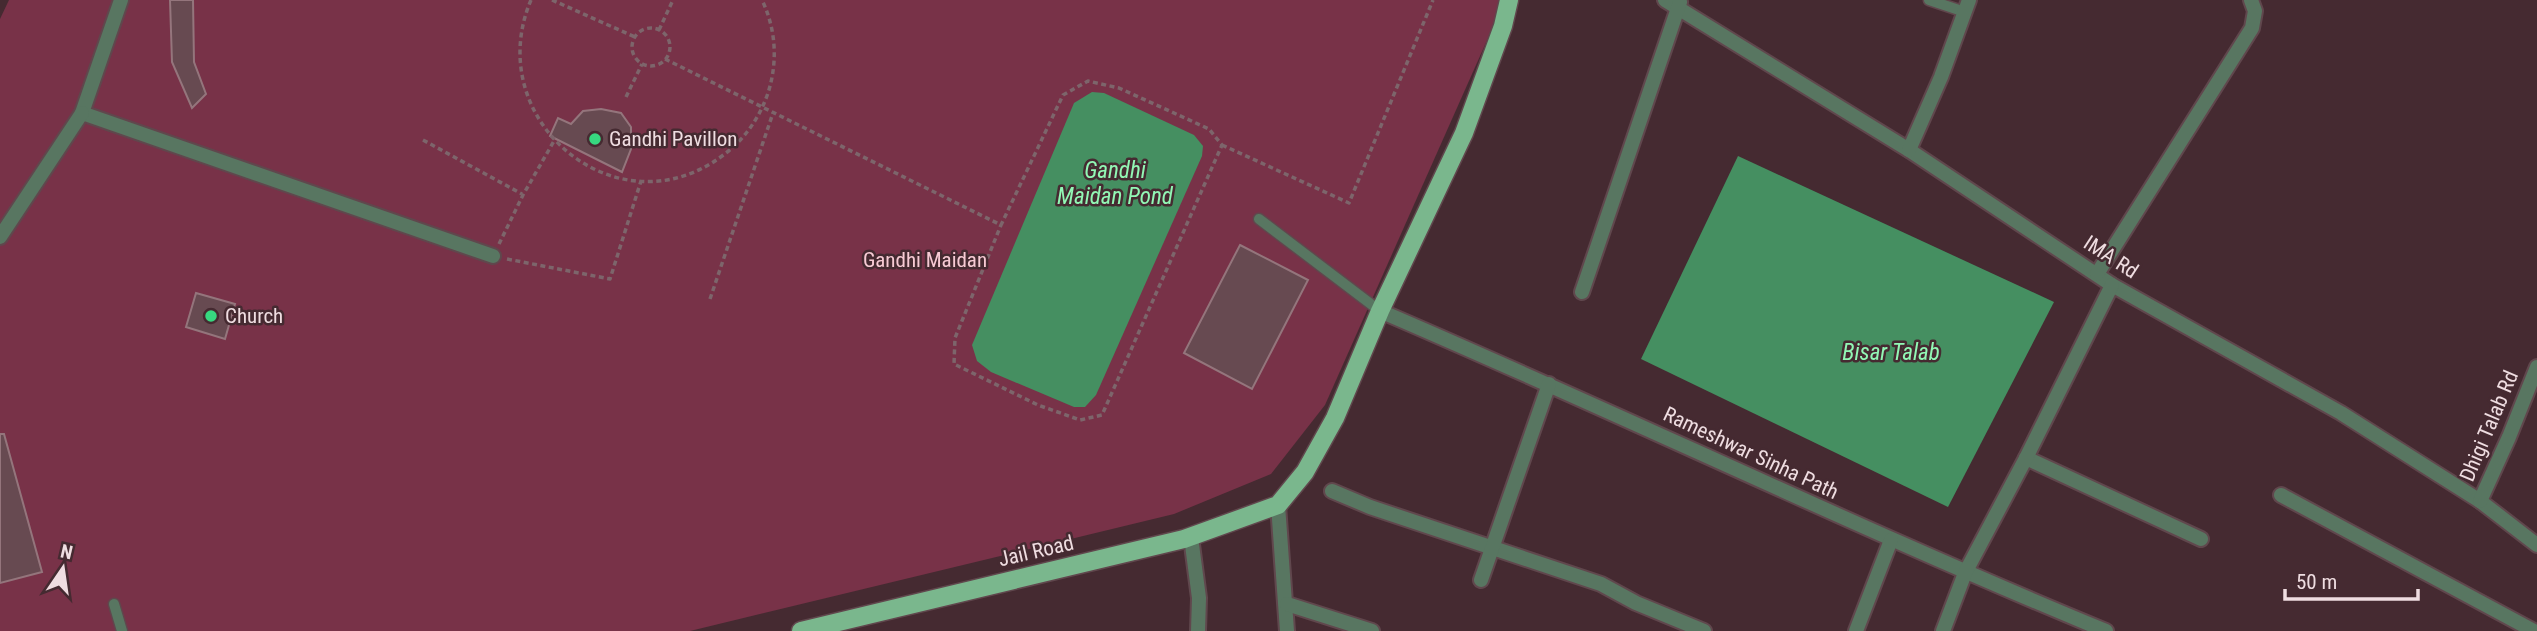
<svg xmlns="http://www.w3.org/2000/svg" width="2537" height="631" viewBox="0 0 2537 631" font-family="'Roboto Condensed',sans-serif">
<style>
.green{fill:#783248}
.water{fill:#458f61}
.building{fill:#674a51;stroke:#94757c;stroke-width:2}
.lines{fill:none;stroke-linecap:round;stroke-linejoin:round}
.lane-casing{stroke:#60474d;stroke-width:13}
.street-casing{stroke:#60474d;stroke-width:18}
.primary-casing{stroke:#60474d;stroke-width:21}
.path{stroke:#7d656b;stroke-width:3.5;stroke-dasharray:5 3.5;stroke-linecap:butt}
.lane{stroke:#587661;stroke-width:10}
.street{stroke:#587661;stroke-width:14}
.primary{stroke:#7ab78d;stroke-width:18}
.poi-dot{fill:#37d880;stroke:#452a31;stroke-width:2.5}
.labels{text-anchor:middle;stroke-width:5;stroke-linejoin:round;paint-order:stroke}
.poi-label{font-size:21px;fill:#efdde1;stroke:#452a31;text-anchor:start}
.street-label{font-size:21px;fill:#efdde1;stroke:#452a31}
.park-label{font-size:21px;fill:#f7cad4;stroke:#452a31}
.water-label{font-size:23px;font-style:italic;fill:#92f8b5;stroke:#452a31}
</style>
<rect width="100%" height="100%" fill="#452a31"/>
<path class="green" d="M9,0h1491v11l-175,394 -54,69 -97,40 -484,117h-690v-612z"/>
<g class="water">
<path d="M1092,92l12,1 90,42 9,11 -1,10 -106,239 -11,12h-11l-83,-35 -14,-11 -5,-16 102,-242z"/>
<path d="M1738,156l316,146 -106,205 -307,-148z"/>
</g>
<g class="building">
<path d="M170,0h23l1,62 12,32 -14,14 -20,-46z"/>
<path d="M601,109l20,4 10,14v22l-9,23 -72,-36 8,-18 13,6 12,-13z"/>
<path d="M1240,245l68,35 -56,109 -68,-36z"/>
<path d="M196,293l39,11 -10,35 -39,-12z"/>
<path d="M0,434h4l38,138 -42,11z"/>
</g>
<g class="lines">
<defs>
<g id="lane">
<path d="M1929,0l36,12"/>
<path d="M1259,219l121,92"/>
<path d="M114,604l8,27"/>
</g>
<g id="street">
<path d="M121,0l-39,113 411,143"/>
<path d="M1665,0l244,150 203,135 229,128 139,88 57,44"/>
<path d="M1909,150l32,-73 28,-77"/>
<path d="M0,237l82,-124"/>
<path d="M2097,274l155,-246 3,-17 -4,-11"/>
<path d="M1582,292l98,-290"/>
<path d="M1380,311c243,104 481,219 726,320"/>
<path d="M2026,458l175,81"/>
<path d="M1332,491l38,16 231,77 35,19 68,28"/>
<path d="M2281,495l253,136"/>
<path d="M2480,501l29,-64 28,-70"/>
<path d="M1278,505l9,126"/>
<path d="M1191,537l8,61 -1,33"/>
<path d="M1481,580l68,-196"/>
<path d="M1287,604l85,27"/>
<path d="M1856,631l35,-91"/>
<path d="M1943,631l22,-58 61,-115 86,-173"/>
</g>
<path id="primary" d="M801,631l383,-92 94,-34 27,-33 30,-54 45,-107 84,-178 39,-107 6,-26"/>
</defs>
<use href="#lane" class="lane-casing"/>
<use href="#street" class="street-casing"/>
<use href="#primary" class="primary-casing"/>
<g class="path">
<path d="M531,0c-51,120 86,234 191,156 22,-16 37,-37 46,-63 10,-31 8,-64 -6,-93"/>
<path d="M552,0l83,37"/>
<circle cx="651" cy="47" r="19"/>
<path d="M659,30l14,-30"/>
<path d="M665,59l336,166 62,-130 25,-14 31,7 90,41 13,16 -120,270 -22,5 -42,-15 -84,-41 1,-26 46,-113"/>
<path d="M626,97l16,-33"/>
<path d="M423,140l99,54"/>
<path d="M1222,145l127,58 84,-203"/>
<path d="M499,244l24,-49 31,-54"/>
<path d="M507,259l103,20 31,-98"/>
<path d="M710,299l63,-186"/>
</g>
<use href="#lane" class="lane"/>
<use href="#street" class="street"/>
<use href="#primary" class="primary"/>
</g>
<g class="poi-dot">
<circle cx="595" cy="139" r="7"/>
<circle cx="211" cy="316" r="7"/>
</g>
<g class="labels">
<g class="poi-label">
<text x="609" y="146">Gandhi Pavillon</text>
<text x="225" y="323">Church</text>
</g>
<g class="street-label">
<text transform="translate(2111 257) rotate(33)" y="7">IMA Rd</text>
<text transform="translate(2489 426) rotate(-67)" y="7">Dhigi Talab Rd</text>
<text transform="translate(1751 453) rotate(25)" y="7">Rameshwar Sinha Path</text>
<text transform="translate(1036 551) rotate(-13)" y="7">Jail Road</text>
</g>
<g class="park-label">
<text x="925" y="267">Gandhi Maidan</text>
</g>
<g class="water-label">
<text x="1115" y="178">Gandhi<tspan x="1115" dy="26">Maidan Pond</tspan></text>
<text x="1891" y="360">Bisar Talab</text>
</g>
</g>
<g transform="translate(63 568) rotate(13)" stroke="#452a31" stroke-width="5" paint-order="stroke">
<path d="M0-5L12 26L0 18L-12 26Z" fill="#efdde1"/>
<text y="-10" font-size="19" font-weight="bold" text-anchor="middle" fill="#efdde1">N</text>
</g>
<path d="M2285 589v10h133v-10" fill="none" stroke="#efdde1" stroke-width="3.5"/>
<text x="2296" y="589" font-size="21" fill="#efdde1" stroke="#452a31" stroke-width="5" paint-order="stroke">50 m</text>
</svg>
